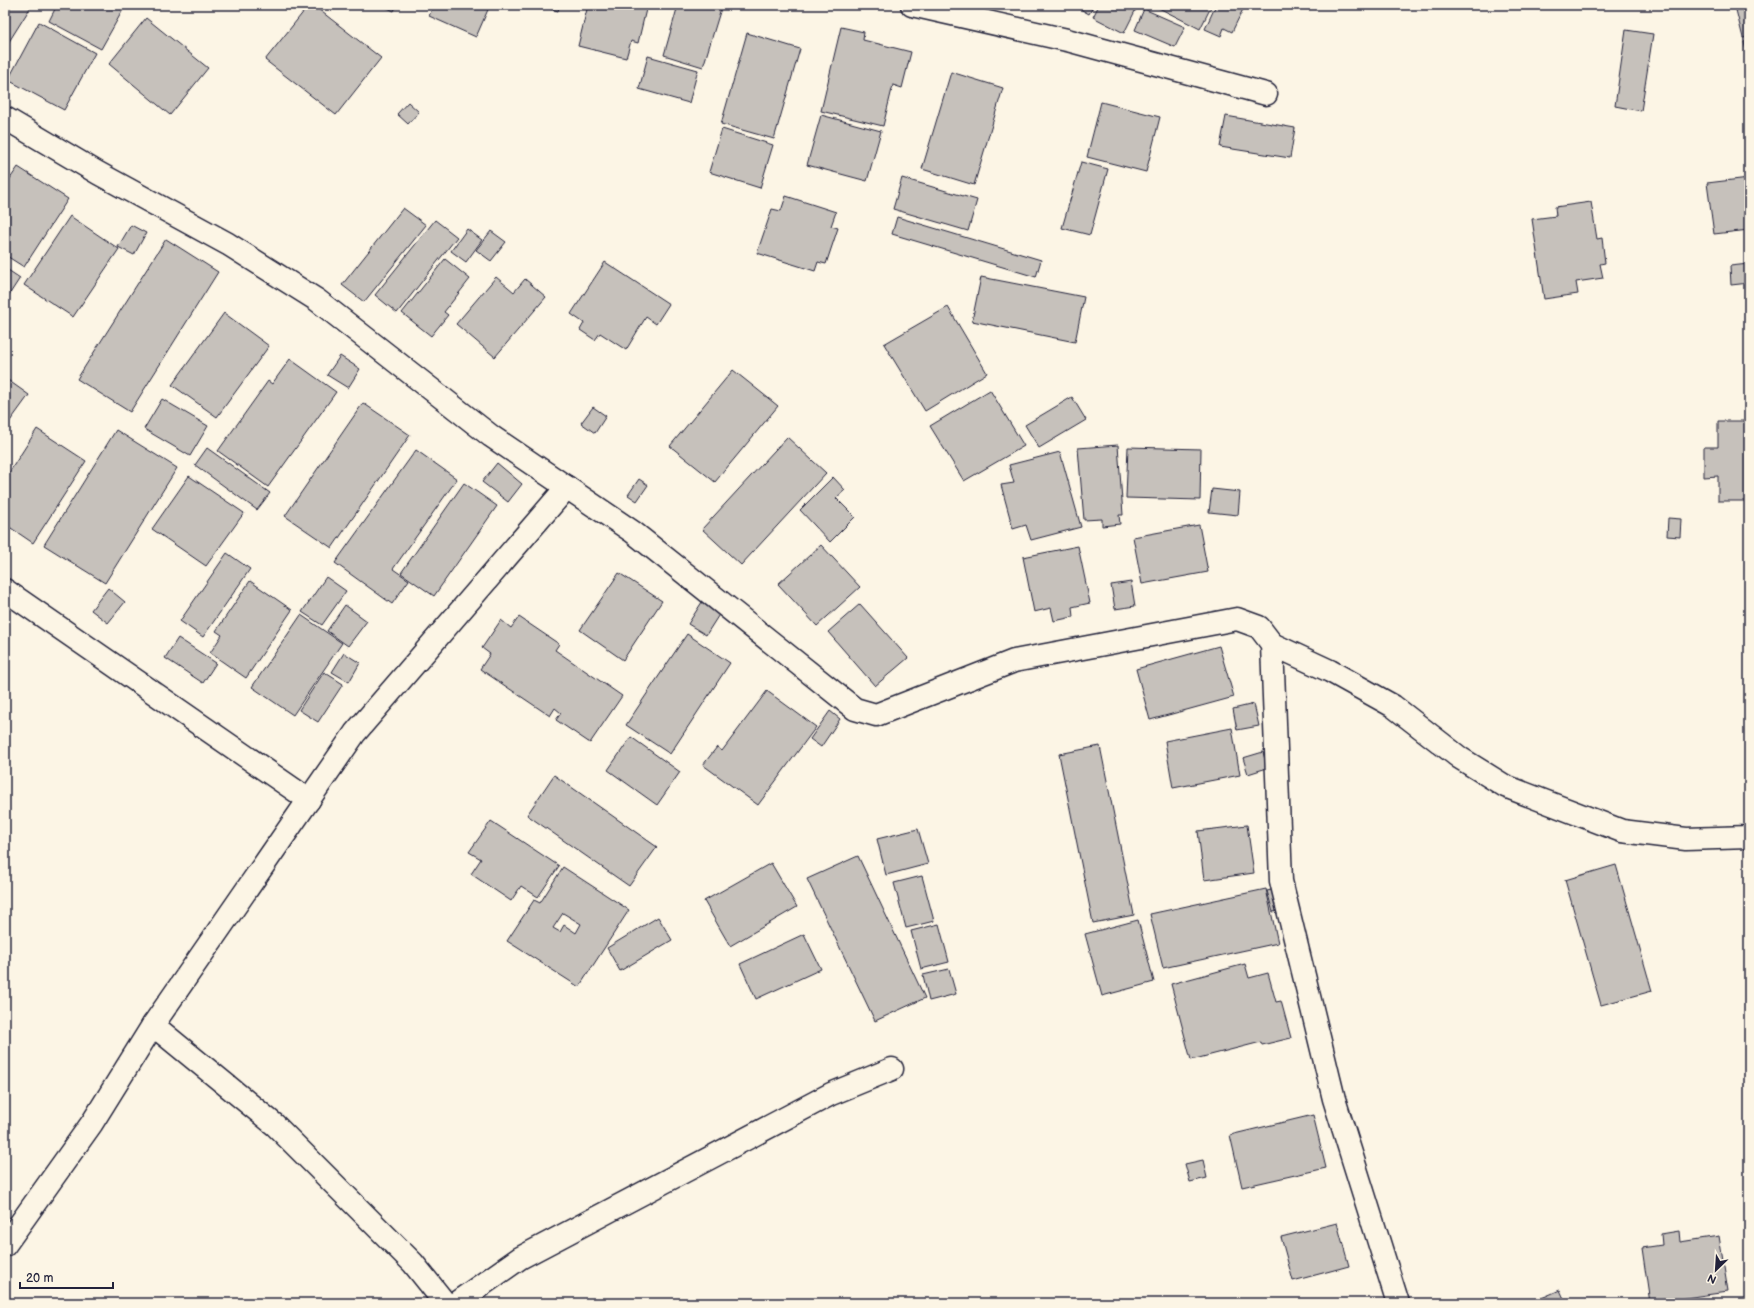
<svg xmlns="http://www.w3.org/2000/svg" width="1754" height="1308" viewBox="0 0 1754 1308" font-family="'Balsamiq Sans',sans-serif">
<style>
.building{fill:#c6c1bb;stroke:#22223b;fill-rule:evenodd}
.lines{fill:none;stroke-linecap:round;stroke-linejoin:round}
.minor-casing{stroke:#22223b;stroke-width:25}
.minor{stroke:#fcf5e5;stroke-width:22}
</style>
<rect width="100%" height="100%" fill="#fcf5e5"/>
<filter id="ink" filterUnits="userSpaceOnUse"><feTurbulence type="fractalNoise" baseFrequency=".025" numOctaves="2"/><feDisplacementMap in="SourceGraphic" scale="8" xChannelSelector="R" yChannelSelector="G"/><feConvolveMatrix kernelMatrix="1 2 1 2 8 2 1 2 1" color-interpolation-filters="sRGB"/></filter>
<g filter="url(#ink)">
<g class="building">
<path d="M5,5h27l-27,43z"/>
<path d="M57,5h62l5,3 -23,41 -52,-28z"/>
<path d="M309,5h4l68,53 -45,57 -71,-55z"/>
<path d="M381,5h16l-3,6z"/>
<path d="M434,5h56l-14,32 -47,-21z"/>
<path d="M539,5h21l-2,6z"/>
<path d="M588,5h59l-9,38 -7,-2 -5,17 -48,-12z"/>
<path d="M678,5h44l-19,62 -39,-12z"/>
<path d="M1073,5h21l-5,9z"/>
<path d="M1099,5h39l-14,28 -31,-16z"/>
<path d="M1153,5h59l-12,24z"/>
<path d="M1216,5h29l-13,27 -8,-4 -3,8 -16,-7z"/>
<path d="M1749,5v32l-6,1 -8,-32z"/>
<path d="M1144,9l41,18 -10,20 -40,-17z"/>
<path d="M146,18l62,50 -38,47 -61,-51z"/>
<path d="M39,22l56,31 -31,57 -56,-30z"/>
<path d="M841,27l23,5 -1,8 48,12 -9,36 -9,-3 -10,41 -62,-15z"/>
<path d="M1626,30l27,4 -12,77 -26,-5z"/>
<path d="M747,33l53,16 -26,90 -53,-15z"/>
<path d="M1749,40v25l-5,-23z"/>
<path d="M648,56l50,14 -9,33 -50,-14z"/>
<path d="M951,72l52,16 -29,97 -52,-16z"/>
<path d="M408,102l11,10 -11,12 -11,-10z"/>
<path d="M1101,102l59,15 -14,55 -59,-15z"/>
<path d="M821,115l60,16 -14,50 -60,-16z"/>
<path d="M1226,116l69,12 -5,30 -70,-11z"/>
<path d="M722,129l51,16 -13,43 -51,-16z"/>
<path d="M1081,162l27,7 -18,66 -28,-7z"/>
<path d="M18,167l50,32 -44,68 -19,-12v-69z"/>
<path d="M902,178l75,22 -9,31 -75,-22z"/>
<path d="M1749,178v52l-35,4 -7,-51z"/>
<path d="M786,196l50,16 -5,14 7,2 -12,36 -8,-2 -3,9 -58,-18 15,-44 9,2z"/>
<path d="M1591,202l6,37 5,-1 3,25 -5,1 3,14 -27,4 2,12 -34,5 -12,-80 24,-3 -1,-9z"/>
<path d="M403,208l23,17 -62,77 -22,-17z"/>
<path d="M70,216l49,33 -46,68 -49,-32z"/>
<path d="M897,217l144,43 -5,17 -144,-43z"/>
<path d="M435,220l22,17 -60,76 -22,-18z"/>
<path d="M131,225l15,8 -12,22 -16,-8z"/>
<path d="M467,229l15,11 -16,22 -15,-11z"/>
<path d="M491,231l15,11 -15,19 -15,-11z"/>
<path d="M166,239l52,33 -88,140 -53,-33z"/>
<path d="M445,259l25,20 -26,33 4,3 -17,21 -29,-23z"/>
<path d="M605,262l64,42 -13,20 -10,-7 -20,33 -26,-17 -5,7 -15,-10 4,-7 -13,-9z"/>
<path d="M1749,264v19l-18,2 -1,-19z"/>
<path d="M5,268l15,10 -15,23z"/>
<path d="M496,277l18,15 11,-13 21,18 -51,60 -39,-33z"/>
<path d="M981,277l103,20 -9,45 -103,-21z"/>
<path d="M948,307l39,66 -62,38 -41,-67z"/>
<path d="M224,313l45,33 -52,71 -45,-32z"/>
<path d="M340,356l20,13 -12,19 -21,-13z"/>
<path d="M290,359l46,33 -68,95 -50,-36 50,-70 4,3z"/>
<path d="M733,370l45,36 -63,76 -45,-36z"/>
<path d="M5,378l24,17 -24,33z"/>
<path d="M990,390l34,56 -60,35 -34,-55z"/>
<path d="M1072,397l14,23 -47,28 -14,-23z"/>
<path d="M162,399l46,27 -18,30 -46,-27z"/>
<path d="M363,403l47,32 -78,113 -47,-32z"/>
<path d="M593,407l13,9 -11,17 -14,-10z"/>
<path d="M1718,421h31v80h-31v-25l-14,1v-30h14z"/>
<path d="M37,429l49,32 -53,82 -28,-19v-45z"/>
<path d="M116,430l61,38 -72,115 -61,-38z"/>
<path d="M787,437l39,36 -85,92 -39,-36z"/>
<path d="M1118,445l5,70h-4l1,9 -18,2v-7l-18,1 -6,-72z"/>
<path d="M1128,447l73,2 -1,51 -74,-2z"/>
<path d="M207,448l63,45 -13,17 -62,-45z"/>
<path d="M416,450l41,29 -64,90 16,11 -17,24 -57,-41z"/>
<path d="M1060,452l21,75 -50,13 -5,-15 -13,4 -12,-44 13,-2 -5,-18z"/>
<path d="M497,463l25,21 -14,18 -26,-20z"/>
<path d="M189,476l55,37 -38,53 -54,-37z"/>
<path d="M833,477l12,13 -9,8 19,19 -25,25 -30,-32z"/>
<path d="M639,479l9,6 -11,16 -9,-6z"/>
<path d="M464,483l33,23 -63,90 -33,-23z"/>
<path d="M1212,489l28,3 -2,23 -29,-3z"/>
<path d="M1668,518l13,1 -1,18 -13,-1z"/>
<path d="M1199,525l9,47 -66,12 -9,-47z"/>
<path d="M821,545l39,42 -43,39 -39,-42z"/>
<path d="M1078,546l12,57 -18,4 1,10 -19,4 -3,-13 -17,4 -11,-55z"/>
<path d="M227,553l23,16 -47,68 -23,-16z"/>
<path d="M619,573l43,28 -39,59 -43,-30z"/>
<path d="M326,577l20,14 -24,34 -20,-13z"/>
<path d="M250,581l42,29 -46,68 -36,-25 12,-18 -6,-4z"/>
<path d="M1131,582l4,24 -20,3 -4,-24z"/>
<path d="M108,588l17,14 -17,21 -17,-13z"/>
<path d="M702,602l18,11 -14,22 -18,-11z"/>
<path d="M860,604l48,54 -33,28 -47,-54z"/>
<path d="M345,605l22,16 -19,25 -21,-15z"/>
<path d="M301,615l41,28 -49,72 -41,-28z"/>
<path d="M519,617l40,27 -4,6 67,46 -32,47 -34,-23 5,-7 -6,-5 -5,8 -70,-47 10,-15 -8,-6 19,-28 10,8z"/>
<path d="M687,634l43,29 -60,91 -44,-29z"/>
<path d="M178,638l38,25 -13,20 -38,-25z"/>
<path d="M1219,646l15,51 -84,23 -14,-51z"/>
<path d="M344,653l16,10 -11,19 -17,-10z"/>
<path d="M324,672l19,12 -25,38 -19,-12z"/>
<path d="M767,691l49,36 -58,78 -55,-40 14,-18 5,4z"/>
<path d="M1254,704l5,22 -22,4 -4,-21z"/>
<path d="M830,711l10,8 -19,28 -11,-8z"/>
<path d="M1232,728l8,47 -67,13 -8,-47z"/>
<path d="M631,737l49,35 -23,33 -49,-35z"/>
<path d="M1100,746l34,169 -41,8 -34,-169z"/>
<path d="M1263,752l4,16 -19,6 -5,-16z"/>
<path d="M554,775l103,72 -28,39 -102,-71z"/>
<path d="M491,821l68,45 -21,31 -17,-11 -10,15 -40,-27 10,-15 -12,-7z"/>
<path d="M1247,825l7,48 -50,7 -6,-49z"/>
<path d="M918,829l10,35 -42,11 -9,-36z"/>
<path d="M858,856l67,142 -50,23 -68,-142z"/>
<path d="M771,863l26,44 -67,39 -26,-45z"/>
<path d="M1616,865l36,126 -51,14 -36,-125z"/>
<path d="M563,867l66,43 -50,77 -72,-46 27,-41 6,3zM563,913l18,11 -5,9 -12,-8 -4,7 -7,-4z"/>
<path d="M922,876l12,45 -28,7 -12,-45z"/>
<path d="M1279,888l6,22 -12,2 -6,-21z"/>
<path d="M1266,889l12,54 -115,25 -13,-54z"/>
<path d="M658,917l14,23 -52,31 -13,-23z"/>
<path d="M1138,920l16,62 -52,14 -17,-62z"/>
<path d="M939,924l10,38 -28,7 -10,-38z"/>
<path d="M804,934l17,35 -65,30 -16,-35z"/>
<path d="M1245,964l4,14 19,-5 8,29 5,-1 10,37 -29,7 -1,-3 -70,18 -20,-76z"/>
<path d="M949,969l7,25 -27,7 -6,-26z"/>
<path d="M1313,1115l13,53 -84,19 -12,-52z"/>
<path d="M1203,1160l4,18 -17,4 -5,-18z"/>
<path d="M1337,1223l12,43 -56,15 -12,-44z"/>
<path d="M1679,1231l1,11 39,-6 9,56 -78,11 -8,-55 20,-3 -1,-11z"/>
<path d="M1560,1290l6,13h-36z"/>
</g>
<g class="lines">
<defs>
<g id="minor">
<path d="M912,5l155,35 199,54"/>
<path d="M5,118l93,55 130,71 89,56 174,136 142,96 222,177 21,6 138,-54 223,-42 22,8 13,17 9,237 53,218 64,204"/>
<path d="M5,590l304,210"/>
<path d="M1272,644l58,27 63,35 67,52 45,28 117,45 64,8 63,-2"/>
<path d="M153,1025l202,-292 212,-246"/>
<path d="M5,1245l87,-122 61,-98 122,100 138,138 32,40"/>
<path d="M456,1303l64,-45 311,-164 61,-25"/>
</g>
</defs>
<use href="#minor" class="minor-casing"/>
<use href="#minor" class="minor"/>
</g>
</g>
<rect width="1754" height="1308" fill="none" stroke="#fcf5e5" stroke-width="20"/>
<rect x="10" y="10" width="1734" height="1288" fill="none" stroke="#22223b" stroke-width="1.5" filter="url(#ink)"/>
<g transform="translate(1716 1270) rotate(205)" stroke="#fcf5e5" stroke-width="3" paint-order="stroke">
<path d="M0-3L7 15L0 10L-7 15Z" fill="#22223b"/>
<text y="-6" font-size="11" font-weight="bold" text-anchor="middle" fill="#22223b">N</text>
</g>
<path d="M20 1282v6h93v-6" fill="none" stroke="#22223b" stroke-width="2"/>
<text x="26" y="1282" font-size="12" fill="#22223b" stroke="#fcf5e5" stroke-width="3" paint-order="stroke">20 m</text>
</svg>
